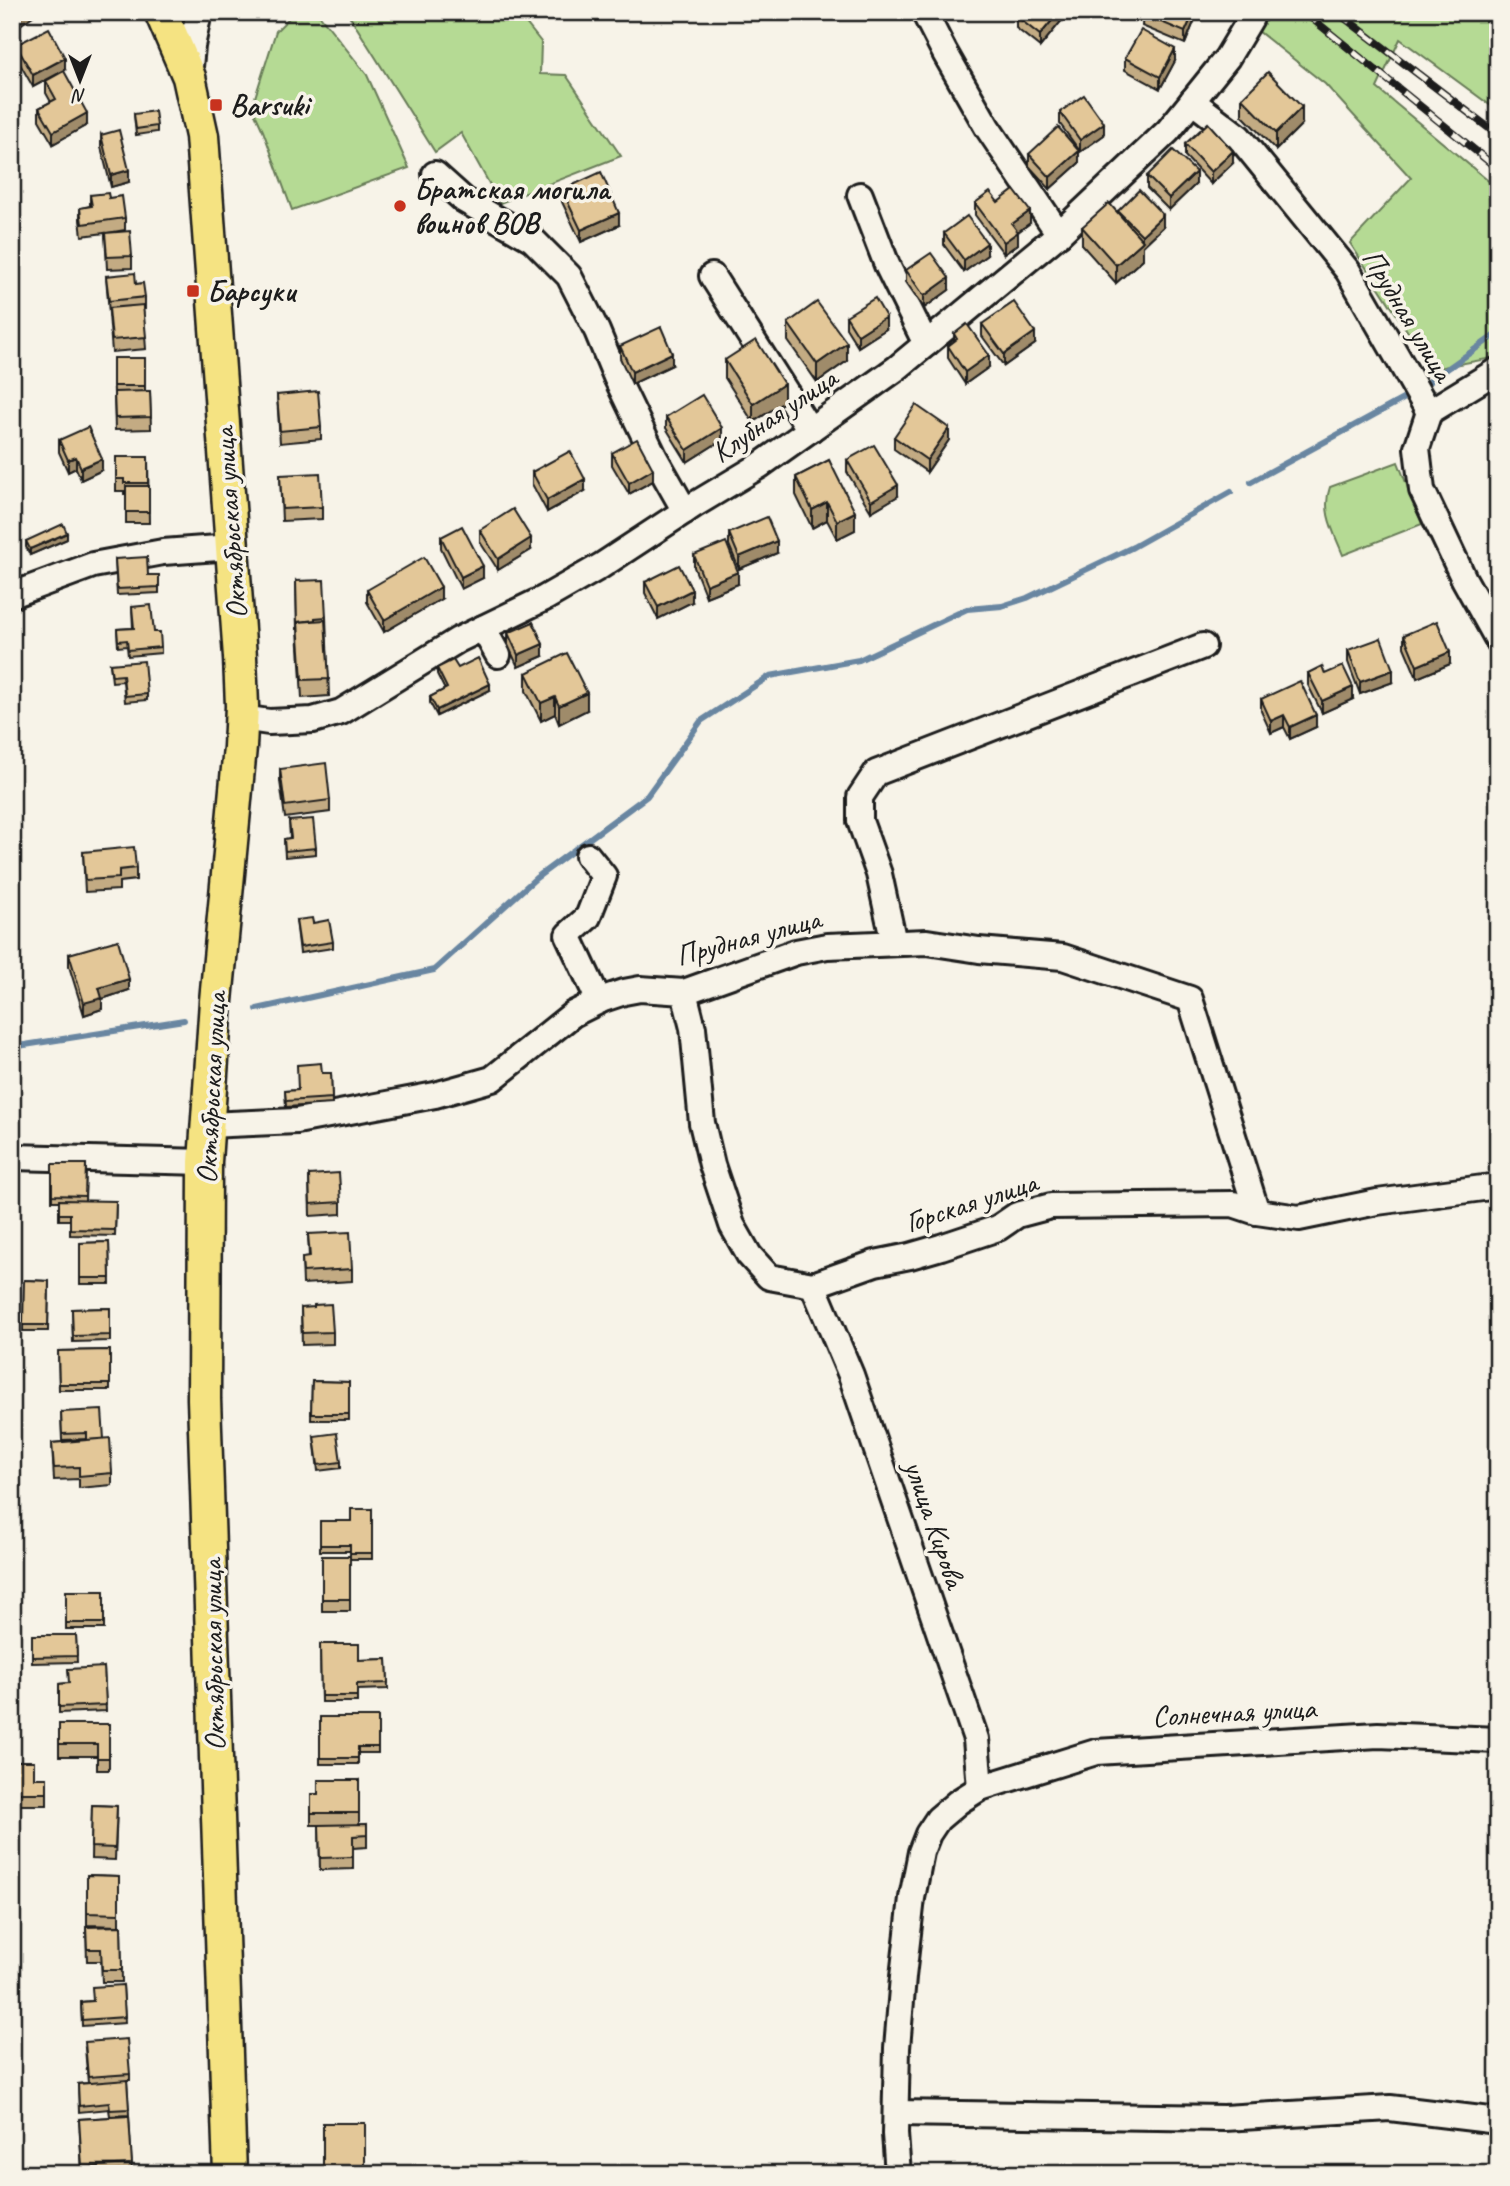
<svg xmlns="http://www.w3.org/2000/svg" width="1510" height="2186" viewBox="0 0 1510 2186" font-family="Caveat,sans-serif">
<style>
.green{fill:#b5da94;stroke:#687b58;stroke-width:2}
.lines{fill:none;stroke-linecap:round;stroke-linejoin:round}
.stream{stroke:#6986a1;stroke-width:6}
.minor-casing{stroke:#1c1c1c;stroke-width:30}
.major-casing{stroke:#1c1c1c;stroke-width:37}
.minor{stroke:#f7f3e8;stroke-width:24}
.major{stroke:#f5e382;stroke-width:32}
.rail-casing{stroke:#1c1c1c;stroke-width:8}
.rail{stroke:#f7f3e8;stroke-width:5;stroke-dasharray:16;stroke-linecap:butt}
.wall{fill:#c3ab83;stroke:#1c1c1c;stroke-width:2}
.shaded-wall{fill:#9f8b6a;stroke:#1c1c1c;stroke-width:2}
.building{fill:#e3c798;stroke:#1c1c1c;stroke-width:2}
.poi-dot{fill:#c8321e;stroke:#f7f3e8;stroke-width:2.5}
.labels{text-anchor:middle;stroke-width:7;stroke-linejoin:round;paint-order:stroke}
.poi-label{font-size:30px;font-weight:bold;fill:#1c1c1c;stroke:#f7f3e8;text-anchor:start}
.street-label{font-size:30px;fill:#1c1c1c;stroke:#f7f3e8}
</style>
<rect width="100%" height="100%" fill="#f7f3e8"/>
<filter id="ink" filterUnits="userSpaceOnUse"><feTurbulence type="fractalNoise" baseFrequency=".0143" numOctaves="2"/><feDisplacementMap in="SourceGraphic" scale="14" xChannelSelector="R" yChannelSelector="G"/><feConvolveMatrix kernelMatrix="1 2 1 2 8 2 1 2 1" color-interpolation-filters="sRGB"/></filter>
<g filter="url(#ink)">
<g class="green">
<path d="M295,12h22l50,63 42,93 -117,42 -29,-79 -11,-24 24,-76z"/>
<path d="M347,12h170l24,30 -1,32 26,1 55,81 -121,47 -39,-70 -26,19z"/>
<path d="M1234,12h264v99l-98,-72 -23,49 121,101v168l-66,12 -82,-126 61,-65 -86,-94z"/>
<path d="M1398,462l24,62 -79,31c-9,-23 -22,-43 -13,-68z"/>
</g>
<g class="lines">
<g class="stream">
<path d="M1430,381l68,-48"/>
<path d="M1251,482l152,-83"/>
<path d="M257,1009l177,-39 102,-92 111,-82 54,-75 69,-45 89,-16 108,-51 35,-3 25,-8 106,-51 98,-55"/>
<path d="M12,1047l172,-27"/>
</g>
<defs>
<g id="minor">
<path d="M924,12l21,41 42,74 72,107"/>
<path d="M189,77l3,-31 7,-34"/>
<path d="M1192,101l47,36 109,134 81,141 -12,36 5,42 42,89 34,61"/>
<path d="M435,174l29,26 68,39 37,37 28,55 19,46 39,81 30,53"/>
<path d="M860,195l27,70 39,79"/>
<path d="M712,276l98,154"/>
<path d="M1429,412l69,-42"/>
<path d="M12,595l81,-30 70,-13 69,-5"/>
<path d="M483,628l15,27"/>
<path d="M241,718l28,4 44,-2 28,-8 117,-72 87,-42 56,-32 93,-61 65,-39 138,-98 162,-134 109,-103 59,-73 24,-40 -5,-6"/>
<path d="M588,856l16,20 -16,41 -20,18 31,66"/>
<path d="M894,943l-15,-69 -19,-53v-24l16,-24 327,-127"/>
<path d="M684,992l9,36 9,95 10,42 20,60 17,30 20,22 44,8 62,-22 35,-7 31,-9 57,-19 19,-13 34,-9 182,-2 24,8 42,6 78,-16 121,-16"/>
<path d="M207,1125l90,-4 138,-26 57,-16 81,-65 30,-15 21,-7 16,-3 44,3 112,-40 31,-6 100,-4 52,8 84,7 127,42 67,213"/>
<path d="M12,1157l193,5"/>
<path d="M813,1285l38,90 116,338 9,26 4,49"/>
<path d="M896,2113l328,5 166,-10 108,13"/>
<path d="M898,2174l-3,-40 2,-86 6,-71 9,-79 9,-46 7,-18 10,-15 20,-17 22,-14 116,-36 282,-17 120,5"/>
</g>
<path id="major" d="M161,12l28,65 13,59 38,521 2,49 -2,41 -24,254 -11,161 -1,237 26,775"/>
</defs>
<use href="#minor" class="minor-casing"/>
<use href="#major" class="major-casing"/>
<use href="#minor" class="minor"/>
<use href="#major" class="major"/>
<defs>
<g id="rail">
<path d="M1304,12l194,157"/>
<path d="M1337,12l161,123"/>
</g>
</defs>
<use href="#rail" class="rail-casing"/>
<use href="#rail" class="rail"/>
</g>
<g class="wall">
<path d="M1063,12v7l-23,28 -24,-19v-12z"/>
<path d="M1143,12h55l-13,32 -43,-18z"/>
<path d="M16,45l49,25 -32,17 -17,-30z"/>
<path d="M1125,58l50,3 -15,28 -35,-19z"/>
<path d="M46,81l41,44 -34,19 -14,-24v-12l12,-6 -5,-9z"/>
<path d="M1242,98l60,26 -26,26 -34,-35z"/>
<path d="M1060,112l44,23 -24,17 -1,-1v12l-29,26 -21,-23v-12l50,-4 -19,-26z"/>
<path d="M134,114l23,12v6l-21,3z"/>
<path d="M101,135l28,47 -18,5 -10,-40z"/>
<path d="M1185,144l48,19 -22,21 -26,-28z"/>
<path d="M1147,176l49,8 -27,26 -22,-22z"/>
<path d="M562,190l57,35 -38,17 -19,-40z"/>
<path d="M90,195l19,3 16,20v12l-17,3 24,23v12l-25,1 -2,-36 -23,3 -2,-16v-12l10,-2z"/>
<path d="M998,202l32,21 -12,9v12l-14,10 -29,-39v-12z"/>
<path d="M1118,211l45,16 -20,19v13l-27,24 -34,-38v-18l36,-14z"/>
<path d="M944,233l43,22 -23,17 -20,-27z"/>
<path d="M906,270l43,20 -25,18 -18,-26z"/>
<path d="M106,276l30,8 9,13v12h-2l3,40 -34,3z"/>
<path d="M846,316l40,13 -28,18 -12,-19z"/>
<path d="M788,323l59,38 -30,21 -29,-41z"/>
<path d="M982,324l53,20 -31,22 -22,-30z"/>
<path d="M954,334l35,33 -24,17 -17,-26v-12l6,-4z"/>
<path d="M620,346l52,19 -40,19 -12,-26z"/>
<path d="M113,358h32v33h5l1,38 -36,1z"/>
<path d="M725,360l59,42 -31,20 -28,-44z"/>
<path d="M277,395l44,32v12l-41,4z"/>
<path d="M666,417l56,23 -35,22 -21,-34z"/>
<path d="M894,437l55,3 -22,32 -33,-23z"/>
<path d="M59,440l43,30 -21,10 -5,-12 -8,4 -9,-20z"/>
<path d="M612,453l41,28 -24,13 -17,-29z"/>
<path d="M116,457h32l1,66h-23v-29h-2v-3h-8z"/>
<path d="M829,460l26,70 -18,9 -10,-19 -15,8 -16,-33v-18z"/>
<path d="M847,460l51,36 -27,16 -24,-40z"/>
<path d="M532,472l53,19 -38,21 -15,-28z"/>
<path d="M280,475l42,32v12l-40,2z"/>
<path d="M480,530l51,20 -33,20 -18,-28z"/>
<path d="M729,533l48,20 -38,16 -10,-24z"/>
<path d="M441,537l42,41 -22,11 -20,-41z"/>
<path d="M67,539l-37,16 -4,-8v-6z"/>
<path d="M694,555l44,29 -32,13 -12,-30z"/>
<path d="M115,559l33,16h11v18l-42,2z"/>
<path d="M296,581l30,36 3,79 -27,2 -4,-69h-1z"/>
<path d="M645,582l47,20 -34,17 -13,-26z"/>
<path d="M367,590l74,9 -57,33 -17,-30z"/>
<path d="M132,607l22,25 7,15v6l-33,3 -1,-10 -9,1 -1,-18 16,-1z"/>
<path d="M508,633l35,23 -25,11 -10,-22z"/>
<path d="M1404,635l46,29 -33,14 -13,-31z"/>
<path d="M1348,650l45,32 -33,12 -12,-32z"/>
<path d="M110,664l37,30v6l-22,2 -2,-21 -11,1z"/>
<path d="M437,668h21l32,22 -53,26 -7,-13v-6l15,-7 -8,-16z"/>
<path d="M526,673l61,37 -28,14 -4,-10 -14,7 -15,-30z"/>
<path d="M1308,673l17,1 28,25 -31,14 -14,-28z"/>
<path d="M1261,699l55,28 -26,12 -6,-12 -13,6 -10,-22z"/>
<path d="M280,769l50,31v12l-45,6 -5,-37z"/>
<path d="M289,821l27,27v6l-31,3 -1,-18 6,-1z"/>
<path d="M83,852l53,16v12l-17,2v8l-34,2z"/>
<path d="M296,920l17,3 20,19v6l-33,5z"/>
<path d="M69,954l60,36 -27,9v10l-18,6 -15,-49z"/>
<path d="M322,1073h9l1,31 -46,3 -1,-16 13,-1z"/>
<path d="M52,1164h34l-1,37h31l-1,35 -45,-1v-15h-11v-19h-7z"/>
<path d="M309,1175l32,27v12l-31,2z"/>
<path d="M308,1234l44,35v12l-49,3 -1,-26h7z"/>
<path d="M109,1242l1,42h-30v-41z"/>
<path d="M24,1280l25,1 -1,50h-25z"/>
<path d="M110,1308v33l-37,1 -1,-33z"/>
<path d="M301,1308l32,24v12l-31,1z"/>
<path d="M110,1350v40h-51l-1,-39z"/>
<path d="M312,1381l37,1v38h-38z"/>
<path d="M61,1412l43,27 8,34v12l-33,3v-9l-25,1 -2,-37 35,-3v-1l-25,1z"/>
<path d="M314,1436l27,26v6l-23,3z"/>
<path d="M372,1509v50h-22v52h-28v-55h28v-5h-30v-30h31z"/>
<rect x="66" y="1591" width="38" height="38"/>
<path d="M32,1635h44l1,27 -45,1z"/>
<path d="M320,1644l39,16 28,-1 1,30 -31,1v12h-36z"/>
<path d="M104,1667l2,44 -47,2v-29l10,-1z"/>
<path d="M320,1717h58v36h-20v11h-38z"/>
<path d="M59,1724h50v46h-12v-14h-38z"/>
<path d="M12,1761l22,17h13v27h-35z"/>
<path d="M359,1780v45l8,-1v23l-14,1v21l-33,1 -1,-45h21h-29v-31h7z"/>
<path d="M92,1805l25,1 -2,54 -24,-1z"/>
<path d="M87,1875l32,1v50l-32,-1z"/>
<path d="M121,1926l1,56h-20l-1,-21h-14l-1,-34z"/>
<path d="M123,1985l2,38 -43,3 -1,-24 11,-1z"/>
<path d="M85,2048l45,26v6h-3l2,35 -19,1 -1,-7 -30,3 -1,-28 10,-1z"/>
<path d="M129,2116l3,54 -50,3 -3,-54z"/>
<rect x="323" y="2123" width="42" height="51"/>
</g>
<g class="shaded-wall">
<path d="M22,12h15v1l-25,18v-12z"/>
<path d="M1059,12h4v7l-23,28v-12z"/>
<path d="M1194,12h4l-13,32v-12z"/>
<path d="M1175,49v12l-15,28v-12z"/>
<path d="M65,58v12l-32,17v-12z"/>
<path d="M1302,107v17l-26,26v-17z"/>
<path d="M87,113v12l-34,19v-12z"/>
<path d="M1104,123v12l-24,17v-12z"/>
<path d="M1079,151v12l-29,26v-12z"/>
<path d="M1233,151v12l-22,21v-12z"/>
<path d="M129,170v12l-18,5v-12z"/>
<path d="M1196,172v12l-27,26v-12z"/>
<path d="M1030,211v12l-18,13v-12z"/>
<path d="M619,213v12l-38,17v-12z"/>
<path d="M1163,215v12l-20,19v13l-27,24v-18l26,-23v-7z"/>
<path d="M1018,232v12l-14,10v-12z"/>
<path d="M987,243v12l-23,17v-12z"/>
<path d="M949,278v12l-25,18v-12z"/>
<path d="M886,317v12l-28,18v-12z"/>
<path d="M1035,332v12l-31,22v-12z"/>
<path d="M847,343v18l-30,21v-18z"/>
<path d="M672,353v12l-40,19v-12z"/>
<path d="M989,355v12l-24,17v-12z"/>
<path d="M784,384v18l-31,20v-18z"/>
<path d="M722,428v12l-35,22v-12z"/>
<path d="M949,428v12l-22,32v-12z"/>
<path d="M76,457v11l-8,4v-12z"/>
<path d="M102,459v11l-21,10v-12z"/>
<path d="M653,469v12l-24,13v-11z"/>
<path d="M585,479v12l-38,21v-12z"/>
<path d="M898,485v11l-27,16v-11z"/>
<path d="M827,502v18l-15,8v-18z"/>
<path d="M855,512v18l-18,9v-18z"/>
<path d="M67,533v6l-37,16v-6z"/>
<path d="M531,538v12l-33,20v-11z"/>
<path d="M777,541v12l-38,16v-12z"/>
<path d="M483,566v12l-22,11v-12z"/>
<path d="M738,572v12l-32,13v-12z"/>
<path d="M441,587v12l-57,33v-12z"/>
<path d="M692,590v12l-34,17v-12z"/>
<path d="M543,644v12l-25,11v-12z"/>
<path d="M1450,652v12l-33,14v-12z"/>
<path d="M1393,670v12l-33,12v-12z"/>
<path d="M490,684v6l-53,26v-6z"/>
<path d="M1353,687v12l-31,14v-12z"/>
<path d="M587,693v17l-28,14v-18z"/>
<path d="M555,697v17l-14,7v-18z"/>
<path d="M1284,715v12l-13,6v-12z"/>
<path d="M1316,715v12l-26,12v-12z"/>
<path d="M129,979v11l-27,9v10l-18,6v-12l15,-15z"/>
</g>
<g class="building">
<path d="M12,12h10l-10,7z"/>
<path d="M1019,12h40l-19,23 -24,-19z"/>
<path d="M1143,12h51l-9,20 -43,-18z"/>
<path d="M49,28l16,30 -32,17 -17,-30z"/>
<path d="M1141,30l34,19 -15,28 -35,-19z"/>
<path d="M64,71l23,42 -34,19 -14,-24 17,-9 -10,-18z"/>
<path d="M1268,72l34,35 -26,26 -34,-35z"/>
<path d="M1084,95l20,28 -24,17 -20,-28z"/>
<path d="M155,111l2,15 -21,3 -2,-15z"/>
<path d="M1208,123l25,28 -22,21 -26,-28z"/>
<path d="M1058,127l21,24 -29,26 -21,-23z"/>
<path d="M119,130l10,40 -18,5 -10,-40z"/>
<path d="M1173,150l23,22 -27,26 -22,-22z"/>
<path d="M601,172l18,41 -38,17 -19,-40z"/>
<path d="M1014,190l16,21 -18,13 6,8 -14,10 -29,-39 15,-11 8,10z"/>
<path d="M1139,190l24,25 -21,20 -24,-24z"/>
<path d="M108,193l1,5 13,-2 3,22 -43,6 -2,-16 12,-2 -2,-11z"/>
<path d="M1109,203l34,38 -27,24 -34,-38z"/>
<path d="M967,216l20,27 -23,17 -20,-27z"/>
<path d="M130,231l2,25 -25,1 -2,-24z"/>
<path d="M931,253l18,25 -25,18 -18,-26z"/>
<path d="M135,273l1,11 7,-1 2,14 -36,4 -3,-25z"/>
<path d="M875,298l11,19 -28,18 -12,-19z"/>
<path d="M817,302l30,41 -30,21 -29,-41z"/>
<path d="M1014,302l21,30 -31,22 -22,-30z"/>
<path d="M143,305l3,32 -34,3 -3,-32z"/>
<path d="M967,324l22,31 -24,17 -17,-26 9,-7 -3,-5z"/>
<path d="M661,327l11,26 -40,19 -12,-26z"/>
<path d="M756,340l28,44 -31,20 -28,-44z"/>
<rect x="113" y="358" width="32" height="28"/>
<path d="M150,391l1,26 -36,1 -1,-26z"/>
<path d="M318,391l3,36 -41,4 -3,-36z"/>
<path d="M702,395l20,33 -35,22 -21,-33z"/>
<path d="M916,405l33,23 -22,32 -33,-23z"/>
<path d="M88,427l14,32 -21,9 -5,-11 -8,3 -9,-20z"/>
<path d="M637,439l16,30 -24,14 -17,-30z"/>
<path d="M874,445l24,40 -27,16 -24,-41z"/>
<path d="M570,451l15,28 -38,21 -15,-28z"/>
<path d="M116,457h32v26h-24v-4h-8z"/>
<path d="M829,460l26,52 -18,9 -10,-19 -15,8 -16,-33z"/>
<path d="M320,473l2,34 -40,2 -2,-34z"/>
<rect x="126" y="486" width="23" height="26"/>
<path d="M513,509l18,29 -33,21 -18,-29z"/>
<path d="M767,517l10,24 -38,16 -10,-24z"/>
<path d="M63,524l4,9 -37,16 -4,-8z"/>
<path d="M462,526l21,40 -22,11 -20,-40z"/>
<path d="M726,542l12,30 -32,13 -12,-30z"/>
<path d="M147,557l1,18h11v12l-42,2 -2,-30z"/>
<path d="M424,557l17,30 -57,33 -17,-30z"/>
<path d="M679,565l13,25 -34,17 -13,-25z"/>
<path d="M324,580l2,37 -11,1v2l-17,2 -1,1 -1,-42z"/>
<path d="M151,605l3,27h6l1,15 -33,3 -1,-10 -9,1 -1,-12 17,-1 -2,-21z"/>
<path d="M325,620l4,59 -27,1 -4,-58z"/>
<path d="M1437,621l13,31 -33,14 -13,-31z"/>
<path d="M533,622l10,22 -25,11 -10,-22z"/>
<path d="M1381,638l12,32 -33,12 -12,-32z"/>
<path d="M567,653l20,40 -28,13 -4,-9 -14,6 -15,-30z"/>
<path d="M478,658l12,26 -53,26 -7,-13 17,-9 -10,-20 16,-8 5,8z"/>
<path d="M144,661l3,33 -22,2 -2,-21 -11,1 -2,-12z"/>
<path d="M1322,666l3,8 18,-8 10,21 -31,14 -14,-28z"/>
<path d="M1300,681l16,34 -26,12 -6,-12 -13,6 -10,-22z"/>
<path d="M326,763l4,37 -45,6 -5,-37z"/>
<path d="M313,819l3,29 -31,3 -1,-12 7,-1 -2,-17z"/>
<path d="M134,847l2,21 -17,2v8l-34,2 -2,-28z"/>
<path d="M312,918l1,5 16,-3 4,22 -33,5 -4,-27z"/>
<path d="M118,940l11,39 -30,9 3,10 -18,5 -15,-49z"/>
<path d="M321,1063l1,10h9l1,25 -46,3 -1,-10 13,-1 -1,-25z"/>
<path d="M52,1164h34l-1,32 -33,-1z"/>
<path d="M339,1173l2,29 -31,2 -1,-29z"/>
<path d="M59,1200l57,1 -1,29 -45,-1v-15h-11z"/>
<path d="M350,1232l2,37 -49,3 -1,-14 8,-1 -2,-23z"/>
<path d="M109,1242l1,36h-30v-35z"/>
<path d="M24,1280l25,1 -1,44h-25z"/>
<path d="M331,1304l2,28 -31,1 -1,-25 13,-1v-2z"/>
<path d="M110,1308v27l-37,1 -1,-27z"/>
<path d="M110,1350v34h-51l-1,-33z"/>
<path d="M312,1381l37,1v32h-38z"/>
<path d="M102,1410l2,29 -17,1v-7l-25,1 -1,-22z"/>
<path d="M337,1433l4,29 -23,3 -4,-29z"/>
<path d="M110,1438l2,35 -33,3v-9l-25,1 -2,-25z"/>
<path d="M351,1509h21v44h-22v-8h-30v-24h31z"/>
<rect x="322" y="1556" width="28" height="43"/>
<rect x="66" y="1591" width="38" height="32"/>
<path d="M32,1635h44l1,21 -45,1z"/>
<path d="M320,1644h39v16l28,-1 1,24 -31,1v12h-36z"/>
<path d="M104,1667l2,38 -47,2v-23l10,-1 -1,-14z"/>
<path d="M320,1717h58v30h-20v11h-38z"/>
<path d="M59,1724h50v34h-12v-14h-38z"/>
<path d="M12,1761h22v17h13v15h-35z"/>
<path d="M318,1780h41v33h-48v-19h7z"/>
<path d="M92,1805l25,1 -2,42 -24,-1z"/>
<path d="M367,1824v11l-14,1v21l-33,1 -1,-33z"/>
<path d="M87,1875l32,1v38l-32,-1z"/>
<path d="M121,1926l1,44h-20l-1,-21h-14l-1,-22z"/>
<path d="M123,1985l2,32 -43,3 -1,-18 12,-1 -1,-14z"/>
<path d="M127,2039l3,35 -42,3 -3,-35z"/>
<path d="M127,2080l2,29 -19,1 -1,-7 -30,3 -1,-22z"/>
<path d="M129,2116l3,48 -50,3 -3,-48z"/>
<path d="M323,2123h42v44l-42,1z"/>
</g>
</g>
<g class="poi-dot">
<rect x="209" y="98" width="14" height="14" rx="3.5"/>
<circle cx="400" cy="206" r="7"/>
<rect x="186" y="284" width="14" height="14" rx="3.5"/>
</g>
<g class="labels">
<g class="poi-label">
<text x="230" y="115">Barsuki</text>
<text x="414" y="199">Братская могила<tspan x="414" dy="34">воинов ВОВ</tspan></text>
<text x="207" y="301">Барсуки</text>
</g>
<g class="street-label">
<text transform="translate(1408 315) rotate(59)" y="10">Прудная улица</text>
<text transform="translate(774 415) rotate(-34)" y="10">Клубная улица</text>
<text transform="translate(230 523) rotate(-94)" y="10">Октябрьская улица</text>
<text transform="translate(748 937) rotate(-15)" y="10">Прудная улица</text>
<text transform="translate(211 1088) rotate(-87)" y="10">Октябрьская улица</text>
<text transform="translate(971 1202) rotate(-18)" y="10">Горская улица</text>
<text transform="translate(935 1524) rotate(71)" y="10">улица Кирова</text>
<text transform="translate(213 1655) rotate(-91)" y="10">Октябрьская улица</text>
<text transform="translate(1234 1712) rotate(-3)" y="10">Солнечная улица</text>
</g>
</g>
<rect width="1510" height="2186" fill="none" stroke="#f7f3e8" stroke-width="42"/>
<rect x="21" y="21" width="1468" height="2144" fill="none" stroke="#1c1c1c" stroke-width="2.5" filter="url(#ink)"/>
<g transform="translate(80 80) rotate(180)" stroke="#f7f3e8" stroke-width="5" paint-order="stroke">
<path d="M0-5L12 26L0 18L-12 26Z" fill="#1c1c1c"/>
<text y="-10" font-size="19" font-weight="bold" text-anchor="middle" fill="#1c1c1c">N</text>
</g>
</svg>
